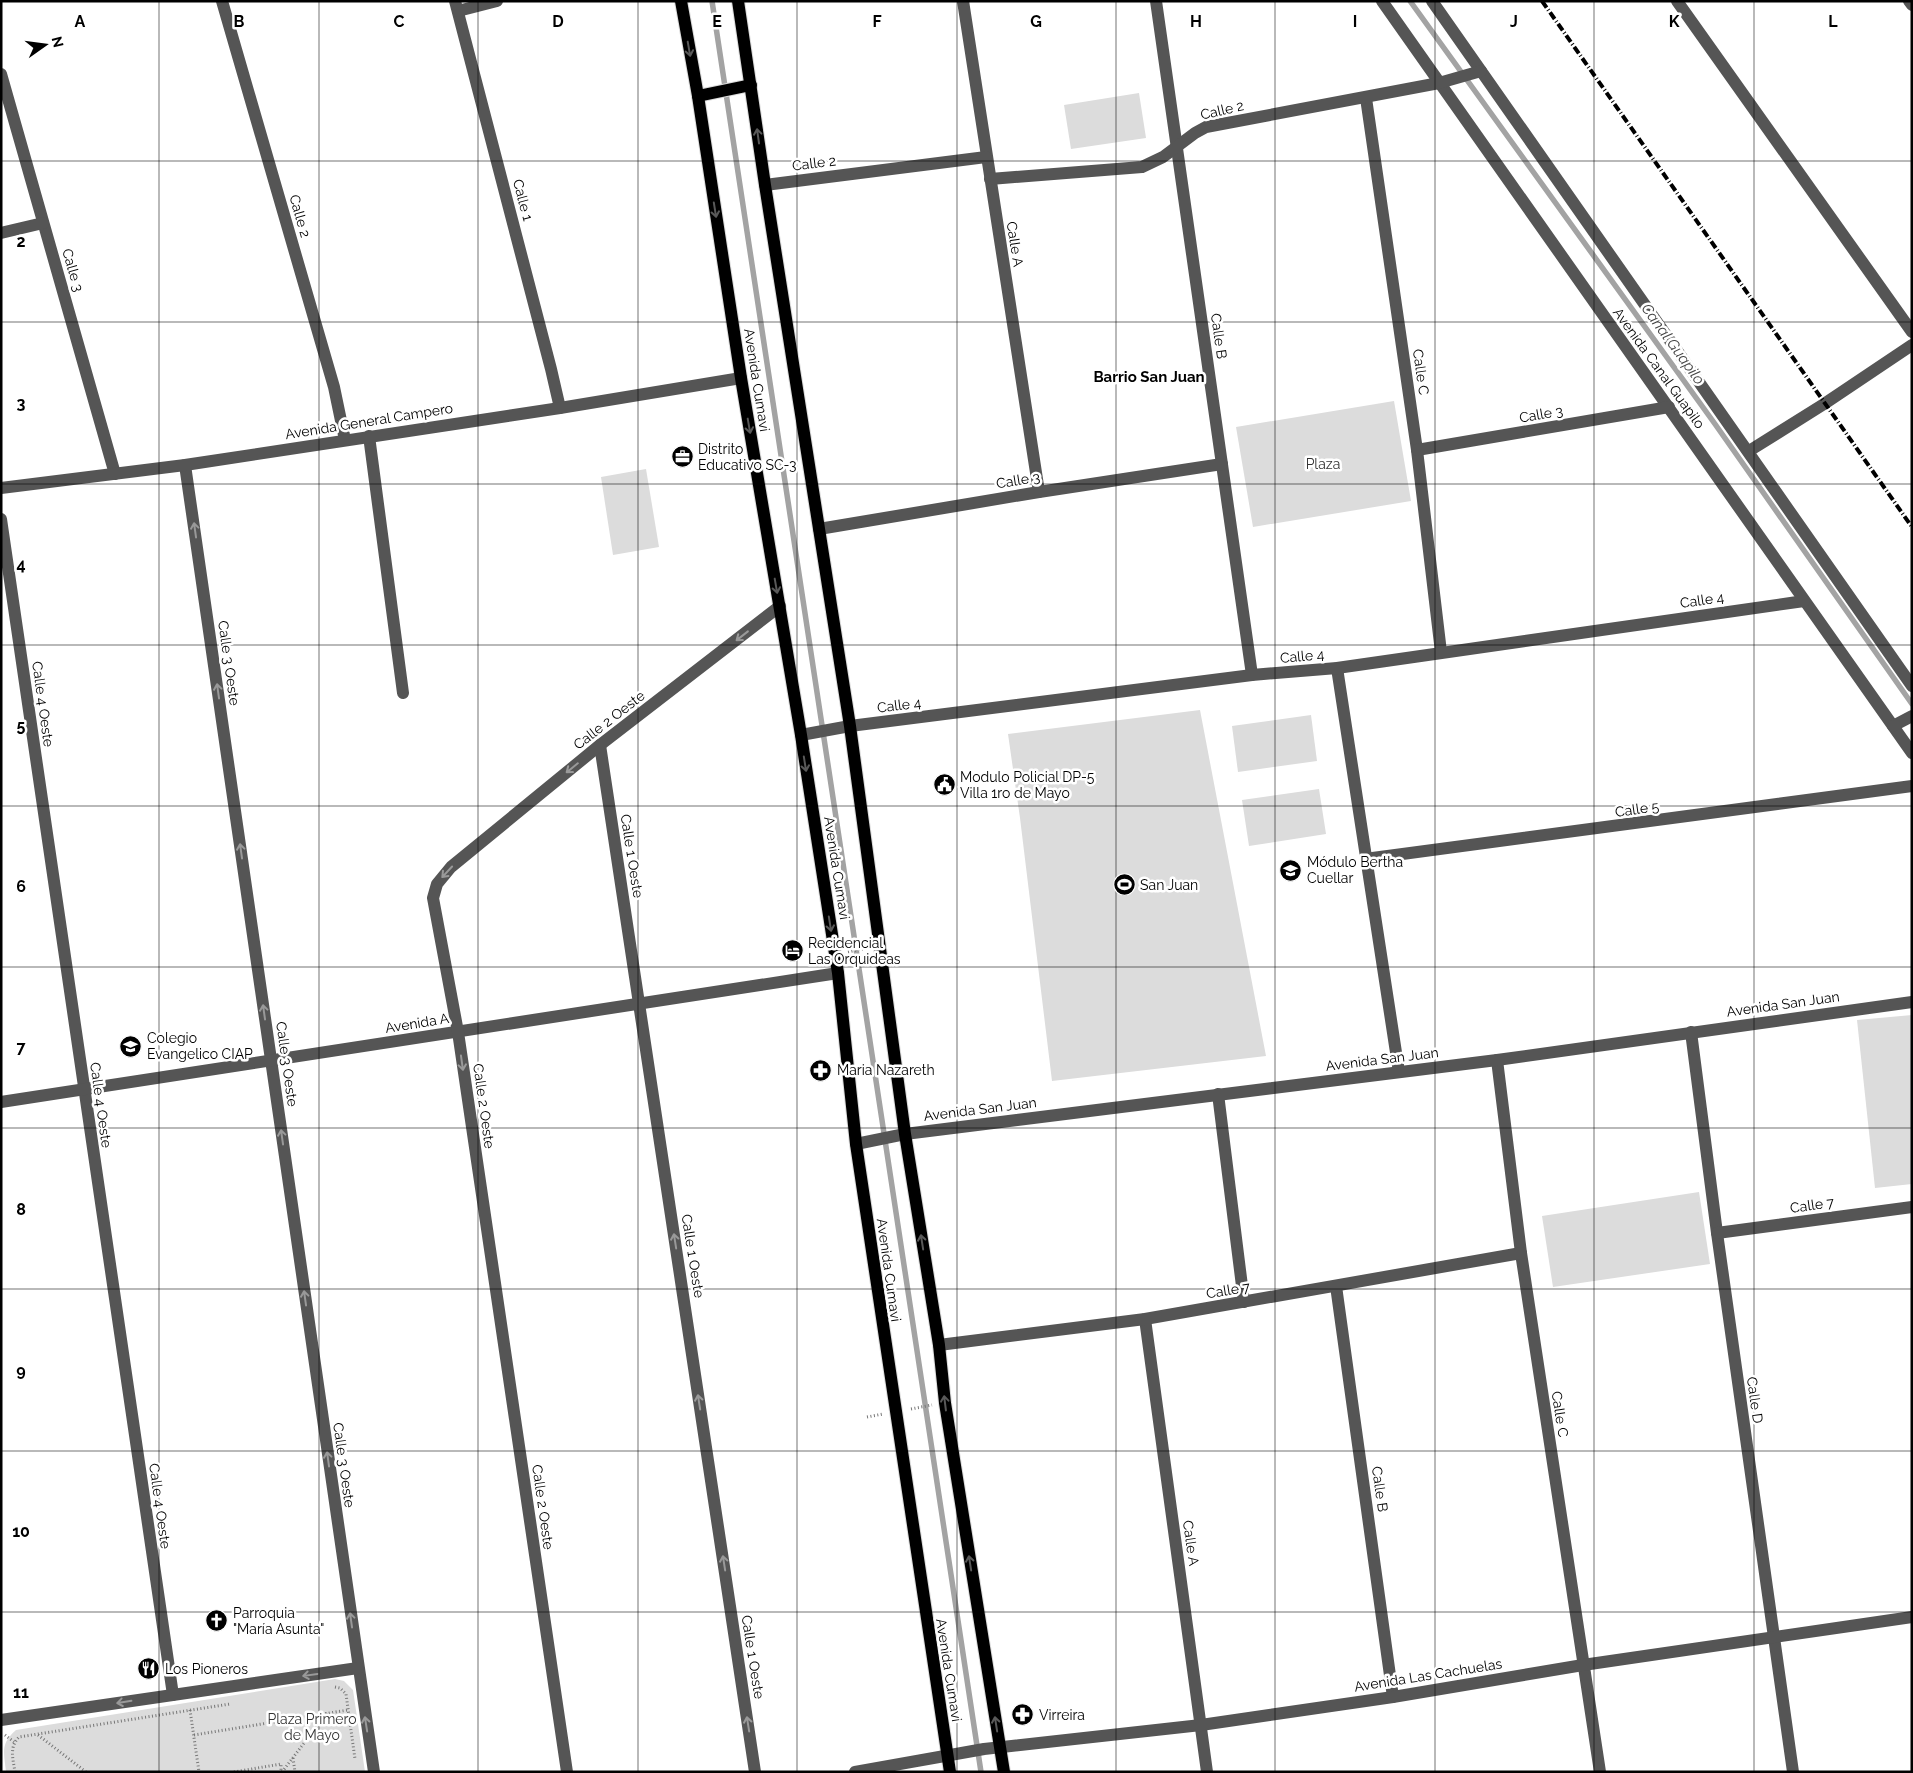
<svg xmlns="http://www.w3.org/2000/svg" width="1913" height="1773" viewBox="0 0 1913 1773" font-family="Raleway,sans-serif">
<style>
.green{fill:#dcdcdc}
.lines{fill:none;stroke-linecap:round;stroke-linejoin:round}
.stream{stroke:#a3a3a3;stroke-width:5.5}
.major-casing{stroke:#dbdbdb;stroke-width:14}
.path{stroke:#777;stroke-width:3;stroke-dasharray:1 2.5;stroke-linecap:butt}
.minor{stroke:#555;stroke-width:12}
.major{stroke:#000;stroke-width:12}
.rail{stroke:#000;stroke-width:4;stroke-dasharray:8 2.5 1 2.5;stroke-linecap:butt}
.oneway{stroke:#595959}
.oneway2{stroke:#999}
.grid{fill:none;stroke:#000;stroke-width:1;stroke-opacity:0.55}
.labels{text-anchor:middle;stroke-width:5;stroke-linejoin:round;paint-order:stroke}
.street-label{font-size:14px;fill:#000;stroke:#fff}
.poi-label{font-size:14px;fill:#000;stroke:#fff;text-anchor:start}
.park-label{font-size:14px;fill:#333;stroke:#fff}
.water-label{font-size:15px;font-style:italic;fill:#444;stroke:#fff}
.neighbourhood-label{font-size:15px;font-weight:bold;fill:#000;stroke:#fff}
.grid-label{font-size:16px;text-anchor:middle;font-weight:bold;fill:#000;stroke:#fff;stroke-width:5;stroke-linejoin:round;paint-order:stroke}
</style>
<rect width="100%" height="100%" fill="#fff"/>
<g class="green">
<path d="M1139,93l7,45 -75,11 -7,-44z"/>
<path d="M1394,401l17,100 -158,26 -17,-100z"/>
<path d="M646,469l13,78 -46,8 -12,-78z"/>
<path d="M1200,710l66,346 -214,25 -32,-263 -12,-84z"/>
<path d="M1311,715l6,46 -79,11 -6,-46z"/>
<path d="M1319,789l7,45 -77,12 -7,-46z"/>
<path d="M1912,1015v169l-37,4 -18,-168z"/>
<path d="M1699,1192l11,72 -157,23 -11,-71z"/>
<path d="M335,1679l9,2 9,9 12,82h-359c-2,-20 -6,-28 10,-42z"/>
</g>
<g class="lines">
<g class="stream">
<path d="M712,1l269,1771"/>
<path d="M1410,1l305,423 197,280"/>
</g>
<defs>
<g id="major">
<path d="M681,1l17,95 43,282 60,357 37,238 18,171 94,628"/>
<path d="M738,1l27,184 85,541 55,408 34,211 6,58 59,369"/>
<path d="M698,96l53,-11"/>
</g>
</defs>
<use href="#major" class="major-casing"/>
<g class="path">
<path d="M848,952l19,-4"/>
<path d="M911,1409l21,-4"/>
<path d="M867,1417l16,-3"/>
<path d="M335,1687l5,1 6,6 9,65"/>
<path d="M190,1710l9,62"/>
<path d="M5,1735l9,7"/>
<path d="M38,1735l48,37"/>
<path d="M194,1735l154,-25"/>
<path d="M293,1758l2,14"/>
<path d="M15,1772c-2,-13 -6,-25 4,-35l211,-33"/>
<path d="M234,1772l47,-8v7"/>
<path d="M282,1772l45,-59"/>
</g>
<g class="minor">
<path d="M222,1l112,386 11,53"/>
<path d="M455,1l96,368 9,39"/>
<path d="M963,1l76,491"/>
<path d="M1156,1l96,674"/>
<path d="M1382,1l530,752"/>
<path d="M1432,1l480,685"/>
<path d="M1677,1l235,331"/>
<path d="M1909,1l3,4"/>
<path d="M458,11l39,-10"/>
<path d="M1,74l114,400"/>
<path d="M1366,98l51,352 24,202"/>
<path d="M990,179l152,-12 21,-10 32,-24 11,-6 233,-44 42,-12"/>
<path d="M765,185l221,-28"/>
<path d="M1,233l42,-10"/>
<path d="M369,436l34,257"/>
<path d="M1417,450l252,-43"/>
<path d="M1749,451l75,-47 88,-59"/>
<path d="M185,465l189,1307"/>
<path d="M1,488l184,-23 375,-57 181,-30"/>
<path d="M1,519l172,1176"/>
<path d="M819,529l220,-37 183,-28"/>
<path d="M1337,668l62,404"/>
<path d="M1893,726l19,-10"/>
<path d="M801,735l49,-9 402,-51 85,-7 467,-67"/>
<path d="M600,745l155,1027"/>
<path d="M1365,859l547,-73"/>
<path d="M1691,1032l26,201 76,539"/>
<path d="M1497,1060l24,193 79,519"/>
<path d="M1218,1094l26,208"/>
<path d="M1,1102l837,-129"/>
<path d="M856,1144l49,-10 592,-74 415,-58"/>
<path d="M1717,1233l195,-26"/>
<path d="M1336,1286l57,411"/>
<path d="M1145,1319l62,453"/>
<path d="M939,1345l206,-26 376,-66"/>
<path d="M1,1720l357,-52"/>
<path d="M567,1772l-109,-740 -25,-134 4,-14 14,-17 149,-122 180,-139"/>
<path d="M855,1772l129,-23 217,-24 192,-28 190,-32 329,-48"/>
</g>
<use href="#major" class="major"/>
<path class="rail" d="M1542,1l370,526"/>
</g>
<defs><path id="oneway-shaft" d="M-6 0H5M1.5-3L5.5 0L1.5 3" fill="none" stroke-width="1.6" stroke-linecap="round" stroke-linejoin="round" transform="scale(1.25)"/></defs>
<g class="oneway">
<use href="#oneway-shaft" transform="translate(689 49) rotate(80)"/>
<use href="#oneway-shaft" transform="translate(758 136) rotate(-98)"/>
<use href="#oneway-shaft" transform="translate(715 210) rotate(81)"/>
<use href="#oneway-shaft" transform="translate(749 426) rotate(80)"/>
<use href="#oneway-shaft" transform="translate(776 586) rotate(80)"/>
<use href="#oneway-shaft" transform="translate(805 764) rotate(81)"/>
<use href="#oneway-shaft" transform="translate(830 924) rotate(81)"/>
<use href="#oneway-shaft" transform="translate(922 1242) rotate(-99)"/>
<use href="#oneway-shaft" transform="translate(945 1403) rotate(-97)"/>
<use href="#oneway-shaft" transform="translate(970 1563) rotate(-99)"/>
<use href="#oneway-shaft" transform="translate(996 1724) rotate(-99)"/>
</g>
<g class="oneway2">
<use href="#oneway-shaft" transform="translate(195 530) rotate(-98)"/>
<use href="#oneway-shaft" transform="translate(742 636) rotate(142)"/>
<use href="#oneway-shaft" transform="translate(218 691) rotate(-98)"/>
<use href="#oneway-shaft" transform="translate(572 768) rotate(141)"/>
<use href="#oneway-shaft" transform="translate(241 851) rotate(-98)"/>
<use href="#oneway-shaft" transform="translate(447 872) rotate(133)"/>
<use href="#oneway-shaft" transform="translate(264 1012) rotate(-98)"/>
<use href="#oneway-shaft" transform="translate(462 1063) rotate(82)"/>
<use href="#oneway-shaft" transform="translate(282 1137) rotate(-98)"/>
<use href="#oneway-shaft" transform="translate(675 1241) rotate(-99)"/>
<use href="#oneway-shaft" transform="translate(305 1298) rotate(-98)"/>
<use href="#oneway-shaft" transform="translate(699 1402) rotate(-99)"/>
<use href="#oneway-shaft" transform="translate(328 1459) rotate(-98)"/>
<use href="#oneway-shaft" transform="translate(724 1563) rotate(-99)"/>
<use href="#oneway-shaft" transform="translate(351 1620) rotate(-98)"/>
<use href="#oneway-shaft" transform="translate(310 1675) rotate(172)"/>
<use href="#oneway-shaft" transform="translate(124 1702) rotate(171)"/>
<use href="#oneway-shaft" transform="translate(366 1724) rotate(-99)"/>
<use href="#oneway-shaft" transform="translate(748 1724) rotate(-99)"/>
</g>
<path class="grid" d="M159,1v1771M319,1v1771M478,1v1771M638,1v1771M797,1v1771M957,1v1771M1116,1v1771M1275,1v1771M1435,1v1771M1594,1v1771M1754,1v1771M1,161h1911M1,322h1911M1,484h1911M1,645h1911M1,806h1911M1,967h1911M1,1128h1911M1,1289h1911M1,1451h1911M1,1612h1911"/>
<defs>
<symbol id="office-disc" viewBox="-11 -11 22 22"><circle r="9.5" fill="#000" stroke="#fff"/><path d="M-6-3h4V-5.5h4V-3h4V5H-6ZM-1-4.5V-3h2v-1.5ZM-6 0V1H6V0Z" fill="#fff"/></symbol>
<symbol id="civic-disc" viewBox="-11 -11 22 22"><circle r="9.5" fill="#000" stroke="#fff"/><path d="M-.6-6.5H3V-4.5H.6V-3L4-1V1h2V6H-6V1h2V-1L-.6-3ZM-1.2 2.5V6h2.4V2.5Z" fill="#fff"/></symbol>
<symbol id="school-disc" viewBox="-11 -11 22 22"><circle r="9.5" fill="#000" stroke="#fff"/><path d="M0-5L7-2L0 1L-7-2ZM-4 1L0 2.5L4 1V4Q0 6-4 4Z" fill="#fff"/></symbol>
<symbol id="stadium-disc" viewBox="-11 -11 22 22"><circle r="9.5" fill="#000" stroke="#fff"/><path d="M0-5a6.5 5 0 1 0 0 10a6.5 5 0 1 0 0-10ZM-3.5-1.8h7v3.6h-7Z" fill="#fff"/></symbol>
<symbol id="hotel-disc" viewBox="-11 -11 22 22"><circle r="9.5" fill="#000" stroke="#fff"/><path d="M-6-4.5h1.5V1H6V5H4.5V3h-9V5H-6ZM-4 0a1.8 1.8 0 1 1 3.6 0ZM.5 0V-2.5h3Q6-2.5 6 0Z" fill="#fff"/></symbol>
<symbol id="pharmacy-disc" viewBox="-11 -11 22 22"><circle r="9.5" fill="#000" stroke="#fff"/><path d="M-2-6h4v4h4v4h-4v4h-4v-4h-4v-4h4Z" fill="#fff"/></symbol>
<symbol id="church-disc" viewBox="-11 -11 22 22"><circle r="9.5" fill="#000" stroke="#fff"/><path d="M-1.2-6h2.4v3.5h3.3v2.4h-3.3V6h-2.4V-.1h-3.3v-2.4h3.3Z" fill="#fff"/></symbol>
<symbol id="restaurant-disc" viewBox="-11 -11 22 22"><circle r="9.5" fill="#000" stroke="#fff"/><path d="M-5-6h1v4h1v-4h1v4h1v-4h1v5L-1.5 .5V6h-2V.5L-5-1ZM5-6V6H3V1.5H1.5Q1.5-4 5-6Z" fill="#fff"/></symbol>
</defs>
<g fill-rule="evenodd">
<use href="#office-disc" x="670" y="444" width="25" height="25"/>
<use href="#civic-disc" x="932" y="772" width="25" height="25"/>
<use href="#school-disc" x="1278" y="858" width="25" height="25"/>
<use href="#stadium-disc" x="1112" y="872" width="25" height="25"/>
<use href="#hotel-disc" x="780" y="938" width="25" height="25"/>
<use href="#school-disc" x="118" y="1034" width="25" height="25"/>
<use href="#pharmacy-disc" x="808" y="1058" width="25" height="25"/>
<use href="#church-disc" x="204" y="1608" width="25" height="25"/>
<use href="#restaurant-disc" x="136" y="1656" width="25" height="25"/>
<use href="#pharmacy-disc" x="1010" y="1702" width="25" height="25"/>
</g>
<g class="labels">
<g class="street-label">
<text transform="translate(1222 110) rotate(-13)" y="5">Calle 2</text>
<text transform="translate(814 163) rotate(-7)" y="5">Calle 2</text>
<text transform="translate(523 200) rotate(75)" y="5">Calle 1</text>
<text transform="translate(300 216) rotate(74)" y="5">Calle 2</text>
<text transform="translate(1015 244) rotate(81)" y="5">Calle A</text>
<text transform="translate(73 270) rotate(74)" y="5">Calle 3</text>
<text transform="translate(1219 336) rotate(82)" y="5">Calle B</text>
<text transform="translate(1659 368) rotate(54)" y="5">Avenida Canal Guapilo</text>
<text transform="translate(1421 372) rotate(82)" y="5">Calle C</text>
<text transform="translate(757 380) rotate(81)" y="5">Avenida Cumavi</text>
<text transform="translate(1541 414) rotate(-10)" y="5">Calle 3</text>
<text transform="translate(369 421) rotate(-9)" y="5">Avenida General Campero</text>
<text transform="translate(1018 480) rotate(-9)" y="5">Calle 3</text>
<text transform="translate(1702 600) rotate(-8)" y="5">Calle 4</text>
<text transform="translate(1302 656) rotate(-5)" y="5">Calle 4</text>
<text transform="translate(229 663) rotate(82)" y="5">Calle 3 Oeste</text>
<text transform="translate(43 704) rotate(82)" y="5">Calle 4 Oeste</text>
<text transform="translate(899 705) rotate(-7)" y="5">Calle 4</text>
<text transform="translate(609 720) rotate(-38)" y="5">Calle 2 Oeste</text>
<text transform="translate(1637 809) rotate(-8)" y="5">Calle 5</text>
<text transform="translate(632 856) rotate(81)" y="5">Calle 1 Oeste</text>
<text transform="translate(837 868) rotate(81)" y="5">Avenida Cumavi</text>
<text transform="translate(1783 1004) rotate(-8)" y="5">Avenida San Juan</text>
<text transform="translate(417 1023) rotate(-9)" y="5">Avenida A</text>
<text transform="translate(1382 1059) rotate(-7)" y="5">Avenida San Juan</text>
<text transform="translate(287 1064) rotate(82)" y="5">Calle 3 Oeste</text>
<text transform="translate(101 1105) rotate(82)" y="5">Calle 4 Oeste</text>
<text transform="translate(484 1106) rotate(82)" y="5">Calle 2 Oeste</text>
<text transform="translate(980 1109) rotate(-7)" y="5">Avenida San Juan</text>
<text transform="translate(1812 1205) rotate(-8)" y="5">Calle 7</text>
<text transform="translate(693 1256) rotate(81)" y="5">Calle 1 Oeste</text>
<text transform="translate(889 1270) rotate(82)" y="5">Avenida Cumavi</text>
<text transform="translate(1228 1290) rotate(-9)" y="5">Calle 7</text>
<text transform="translate(1755 1400) rotate(82)" y="5">Calle D</text>
<text transform="translate(1560 1414) rotate(81)" y="5">Calle C</text>
<text transform="translate(344 1465) rotate(82)" y="5">Calle 3 Oeste</text>
<text transform="translate(1380 1489) rotate(82)" y="5">Calle B</text>
<text transform="translate(160 1506) rotate(82)" y="5">Calle 4 Oeste</text>
<text transform="translate(543 1507) rotate(82)" y="5">Calle 2 Oeste</text>
<text transform="translate(1191 1543) rotate(82)" y="5">Calle A</text>
<text transform="translate(753 1657) rotate(81)" y="5">Calle 1 Oeste</text>
<text transform="translate(949 1670) rotate(81)" y="5">Avenida Cumavi</text>
<text transform="translate(1428 1675) rotate(-9)" y="5">Avenida Las Cachuelas</text>
</g>
<g class="poi-label">
<text x="698" y="454">Distrito<tspan x="698" dy="16">Educativo SC-3</tspan></text>
<text x="960" y="782">Modulo Policial DP-5<tspan x="960" dy="16">Villa 1ro de Mayo</tspan></text>
<text x="1307" y="867">Módulo Bertha<tspan x="1307" dy="16">Cuellar</tspan></text>
<text x="1140" y="890">San Juan</text>
<text x="808" y="948">Recidencial<tspan x="808" dy="16">Las Orquideas</tspan></text>
<text x="147" y="1043">Colegio<tspan x="147" dy="16">Evangelico CIAP</tspan></text>
<text x="837" y="1075">Maria Nazareth</text>
<text x="233" y="1618">Parroquia<tspan x="233" dy="16">"María Asunta"</tspan></text>
<text x="165" y="1674">Los Pioneros</text>
<text x="1039" y="1720">Virreira</text>
</g>
<g class="park-label">
<text x="1323" y="469">Plaza</text>
<text x="312" y="1724">Plaza Primero<tspan x="312" dy="16">de Mayo</tspan></text>
</g>
<g class="water-label">
<text transform="translate(1673 344) rotate(54)" y="5">Canal Guapilo</text>
</g>
<g class="neighbourhood-label">
<text x="1149" y="382">Barrio San Juan</text>
</g>
</g>
<g class="grid-label">
<text x="80" y="27">A</text>
<text x="239" y="27">B</text>
<text x="399" y="27">C</text>
<text x="558" y="27">D</text>
<text x="717" y="27">E</text>
<text x="877" y="27">F</text>
<text x="1036" y="27">G</text>
<text x="1196" y="27">H</text>
<text x="1355" y="27">I</text>
<text x="1514" y="27">J</text>
<text x="1674" y="27">K</text>
<text x="1833" y="27">L</text>
<text x="21" y="247">2</text>
<text x="21" y="409">3</text>
<text x="21" y="570">4</text>
<text x="21" y="731">5</text>
<text x="21" y="892">6</text>
<text x="21" y="1053">7</text>
<text x="21" y="1215">8</text>
<text x="21" y="1376">9</text>
<text x="21" y="1537">10</text>
<text x="21" y="1698">11</text>
</g>
<rect width="1913" height="1773" fill="none" stroke="#000000" stroke-width="5"/>
<g transform="translate(45 45) rotate(76)" stroke="#ffffff" stroke-width="4" paint-order="stroke">
<path d="M0-4L9 19L0 12L-9 19Z" fill="#000000"/>
<text y="-8" font-size="14" font-weight="bold" text-anchor="middle" fill="#000000">N</text>
</g>
</svg>
